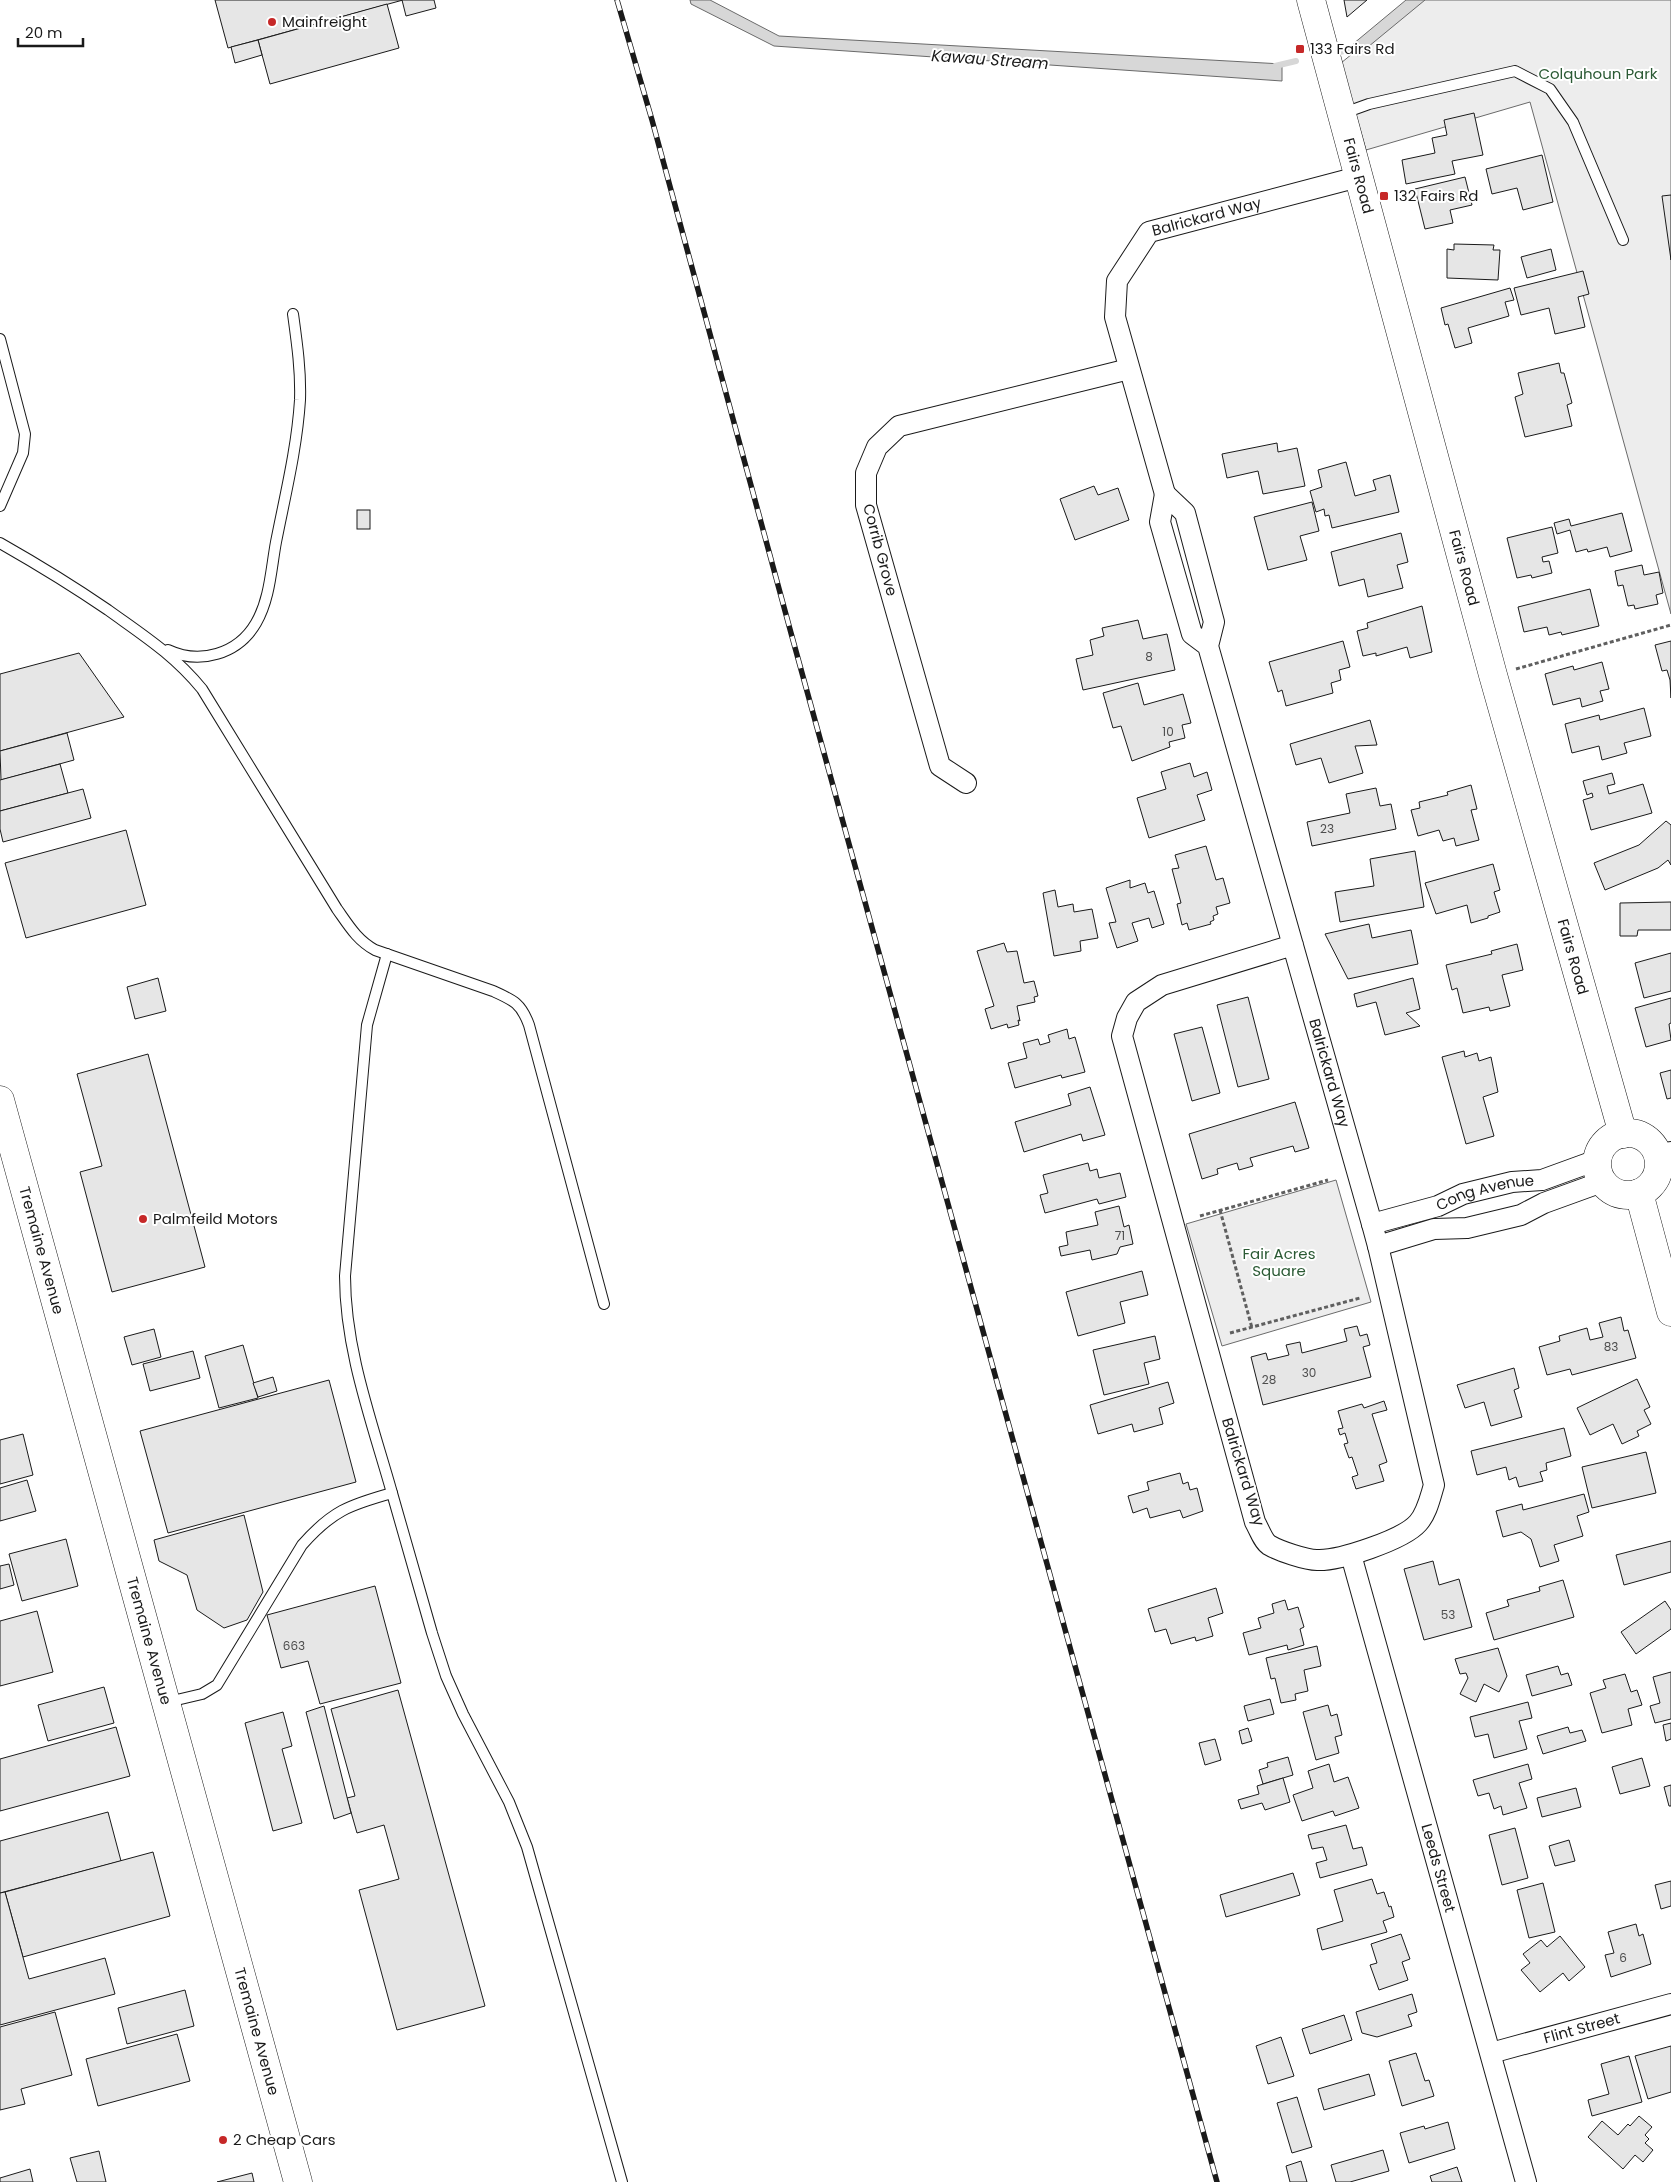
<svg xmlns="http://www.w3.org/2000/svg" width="1671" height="2182" viewBox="0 0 1671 2182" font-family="Poppins,sans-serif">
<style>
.built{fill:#ededed;stroke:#6a6a6a}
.water{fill:#d7d7d7;stroke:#6a6a6a}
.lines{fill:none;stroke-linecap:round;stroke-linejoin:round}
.stream{stroke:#d7d7d7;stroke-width:6}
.building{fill:#e6e6e6;stroke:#1a1a1a}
.lane-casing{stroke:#1a1a1a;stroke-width:12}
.street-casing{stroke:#1a1a1a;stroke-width:22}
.secondary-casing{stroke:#1a1a1a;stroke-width:29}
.path{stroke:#5f5f5f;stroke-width:3;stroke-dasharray:4 2.5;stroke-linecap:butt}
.lane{stroke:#fff;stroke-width:10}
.street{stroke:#fff;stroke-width:20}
.secondary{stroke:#fff;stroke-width:28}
.rail-casing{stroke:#1a1a1a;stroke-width:5.5}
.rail{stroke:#fff;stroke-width:4;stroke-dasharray:11;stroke-linecap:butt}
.poi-dot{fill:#c62828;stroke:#fff;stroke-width:2}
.labels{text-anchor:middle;stroke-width:4;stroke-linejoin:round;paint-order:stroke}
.number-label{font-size:12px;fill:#4d4d4d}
.poi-label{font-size:15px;fill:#1a1a1a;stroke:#fff;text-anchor:start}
.park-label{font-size:15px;fill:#2b5a34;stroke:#fff}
.street-label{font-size:15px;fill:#1a1a1a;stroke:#fff}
.water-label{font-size:16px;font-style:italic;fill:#1a1a1a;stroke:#fff}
</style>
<rect width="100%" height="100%" fill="#fff"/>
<g class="built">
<path d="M1418,0h253v614l-141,-512 -164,48 -25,-87z"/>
<path d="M1336,1180l35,122 -149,44 -36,-122z"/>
</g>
<g class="water">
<path d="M690,0h20l69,36 503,28v17l-508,-35 -83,-42z"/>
<path d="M1406,0h19l-68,56 -4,-12z"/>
</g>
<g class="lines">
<g class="stream">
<path d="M1335,53l26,-6"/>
<path d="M1275,66l21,-5"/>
</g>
</g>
<g class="building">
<path d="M215,0h188l-175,48z"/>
<path d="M402,0h32l2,8 -30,8z"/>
<path d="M1344,0h23l-20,17z"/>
<path d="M387,4l12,44 -129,36 -12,-44z"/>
<path d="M258,40l4,15 -27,8 -4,-16z"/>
<path d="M1474,113l9,42 -31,6 3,13 -49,10 -4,-24 33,-7 -3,-15 15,-3 -3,-15z"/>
<path d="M1542,155l11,47 -30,8 -6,-22 -25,6 -6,-25z"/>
<path d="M1465,177l7,28 -22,5 3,13 -28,6 -10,-40z"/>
<path d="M1671,195v65l-9,-64z"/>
<path d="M1454,244l40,1 -1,5h7l-2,30 -51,-2v-29l7,1z"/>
<path d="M1551,249l5,21 -29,8 -6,-21z"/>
<path d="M1583,271l6,23 -11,3 7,30 -30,7 -6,-26 -28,7 -7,-27z"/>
<path d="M1510,288l4,12 -9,2 4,14 -41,12 4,15 -17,5 -7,-24 -3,1 -4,-17z"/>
<path d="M1559,363l2,10h3l8,30 -5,2 5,21 -47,11 -10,-40 8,-3 -5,-21z"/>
<path d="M1277,443l1,9 19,-4 8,38 -42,8 -5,-23 -31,7 -5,-24z"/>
<path d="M1346,462l9,34 21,-6 -3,-10 17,-5 9,37 -67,16 -3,-13 -4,1 -1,-7 -8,3 -6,-21 12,-4 -4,-17z"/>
<path d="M1094,486l4,9 20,-7 11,32 -54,20 -15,-41z"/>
<path d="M1312,502l7,29 -19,5 7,24 -39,10 -14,-53z"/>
<rect x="357" y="510" width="13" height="19"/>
<path d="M1622,513l10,38 -22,6 -3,-10 -19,5 -1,-3 -11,3 -6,-22 -13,4 -3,-11 15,-4 2,7z"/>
<path d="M1552,527l6,26 -16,4 1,5 6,-1 3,12 -20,5 -1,-3 -14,3 -10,-40z"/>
<path d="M1401,533l7,29 -11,3 6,23 -35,9 -4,-18 -25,7 -8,-34z"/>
<path d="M1642,565l2,10 15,-3 4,21 -7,2 2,9 -23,5 -1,-4 -6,1 -5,-21 -5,1 -3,-15z"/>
<path d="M1590,589l9,37 -37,9 -1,-3 -12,3 -2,-8 -23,5 -6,-25z"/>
<path d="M1422,606l10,46 -22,6 -3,-11 -31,9v-3l-13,3 -6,-25 11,-3 -1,-5z"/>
<path d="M1138,620l5,19 24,-5 8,36 -92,20 -7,-31 17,-4 -3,-15 14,-4 -2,-8z"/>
<path d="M1343,641l7,26 -11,3 2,10 -10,3 2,10 -47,13 -4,-16 -4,2 -9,-30z"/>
<path d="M1671,641v57l-1,-18 -3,-10 -5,1 -7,-26z"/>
<path d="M79,653l45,64 -124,34v-77z"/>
<path d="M1602,662l7,27 -9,2 3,10 -21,6 -2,-9 -27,7 -8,-31 28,-8 1,4z"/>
<path d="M1138,683l6,22 39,-11 8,29 -9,2 3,13 -16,4 1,5 -38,14 -11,-35 -8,2 -10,-35z"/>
<path d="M1644,708l7,28 -27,7 3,10 -25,7 -3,-14 -27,7 -7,-29 34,-9 1,5z"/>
<path d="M1370,720l7,25 -22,1 8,27 -34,10 -8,-25 -25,7 -6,-21z"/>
<path d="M67,733l7,27 -73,20 -1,-29z"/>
<path d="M1190,763l4,14 13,-5 5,18 -15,5 8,25 -56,18 -12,-40 29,-9 -5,-17z"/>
<path d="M60,764l8,29 -68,18v-31z"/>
<path d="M1612,773l3,11 -8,2 2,8 34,-10 9,29 -61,17 -8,-30 10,-3 -1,-4 -5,2 -4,-14z"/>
<path d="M1471,785l6,24 -6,1 8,30 -23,6 -2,-8 -11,3 -4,-11 -21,6 -7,-26 9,-2 -1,-6 29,-7 -1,-3z"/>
<path d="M1376,788l4,18 11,-2 5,25 -84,17 -5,-24 43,-9 -4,-19z"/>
<path d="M83,789l8,29 -88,24 -3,-13v-18z"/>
<path d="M1666,821l5,4v40l-3,-5 -10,8 -53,22 -11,-27 45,-18z"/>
<path d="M126,830l20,75 -120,33 -21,-75z"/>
<path d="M1206,846l10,34 7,-2 7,25 -14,4 2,7 -5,2 1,4 -4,2 1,2 -22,6 -2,-7 -5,2 -5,-21 4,-1 -9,-34 7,-1 -4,-13z"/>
<path d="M1415,851l9,56 -84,15 -5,-30 39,-6 -4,-27z"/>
<path d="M1493,864l7,26 -6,2 6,20 -12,4v2l-17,5 -4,-18 -31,9 -11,-31z"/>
<path d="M1130,880v8l15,-5 3,10 6,-2 10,33 -12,4 -3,-10 -17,5 6,18 -21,7 -8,-25 7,-1 -10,-34z"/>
<path d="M1055,890l3,17 15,-3 1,8 18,-3 6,29 -18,3 1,10 -27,5 -11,-63z"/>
<path d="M1671,902v28h-33l-1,6h-17v-33z"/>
<path d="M1369,924l3,14 39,-8 7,34 -70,15 -23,-45z"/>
<path d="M1004,943l3,9 10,-1 7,32 10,-2 4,15 -4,1 1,5 -18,4 3,15 -2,-1 1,5 -11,3 -1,-4 -16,5 -6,-20 9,-3 -17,-55z"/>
<path d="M1517,944l6,26 -21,5 8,31 -20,5 -1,-4 -26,6 -6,-25 -5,2 -6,-25 46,-11 -1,-3z"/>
<path d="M1671,953v38l-27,7 -9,-35z"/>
<path d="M158,978l8,33 -31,8 -8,-32z"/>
<path d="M1413,978l7,31 -14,4 14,13 -35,9 -9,-33 -19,5 -3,-13z"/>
<path d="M1248,997l21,82 -31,8 -21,-82z"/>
<path d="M1671,998v25l-2,1 2,16 -25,7 -11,-39z"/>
<path d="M1202,1027l18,66 -28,8 -18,-67z"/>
<path d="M1067,1029l2,10 6,-2 10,35 -23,6 -1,-3 -46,13 -7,-25 19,-5 -4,-15 15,-4 2,6 10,-3 -2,-7z"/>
<path d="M1464,1051l1,6 12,-4 2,8 12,-4 7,35 -15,5 11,39 -28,8 -24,-87z"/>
<path d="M148,1054l57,213 -93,25 -32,-120 22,-6 -25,-92z"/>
<path d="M1671,1070v28l-4,1 -7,-26z"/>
<path d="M1090,1087l15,48 -22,6 -2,-7 -57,18 -9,-30 56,-17 -3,-11z"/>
<path d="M1295,1102l14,46 -14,4 -2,-6 -43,12 3,8 -14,4 -2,-7 -20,6 1,5 -16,5 -13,-45z"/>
<path d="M1088,1163l2,8 7,-2 2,9 21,-5 6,24 -27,7 -2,-5 -52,14 -5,-18 8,-2 -5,-18z"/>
<path d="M1119,1206l5,21 5,-2 4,19 -13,3 -3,7 -25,6 -2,-10 -29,6 -2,-9 9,-2 -2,-13 32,-7 -3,-13z"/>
<path d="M1142,1271l6,24 -28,7 5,21 -47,13 -12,-44z"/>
<path d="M1621,1317l3,14 4,-1 8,28 -64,17 -2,-6 -23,6 -8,-28 21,-6 -1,-5 28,-8 3,12 13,-3 -4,-14z"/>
<path d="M1357,1326l3,10 7,-2 3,11 -7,2 8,30 -108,28 -12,-48 15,-4 2,7 21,-5 -3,-10 14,-3 2,11 45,-12 -3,-12z"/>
<path d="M154,1329l7,28 -29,8 -8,-28z"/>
<path d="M1155,1336l5,23 -16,4 5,21 -45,11 -11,-45z"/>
<path d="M243,1345l15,53 -39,10 -14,-52z"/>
<path d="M193,1351l7,27 -50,13 -7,-27z"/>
<path d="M1514,1368l5,20 -5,2 8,27 -31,9 -7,-24 -19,6 -8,-23z"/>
<path d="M273,1377l4,14 -19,6 -5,-14z"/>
<path d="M1637,1379l13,28 -6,3 7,14 -14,7 2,5 -17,8 -9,-20 -23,11 -13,-27z"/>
<path d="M329,1380l27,102 -188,51 -28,-102z"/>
<path d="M1168,1382l6,21 -15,5 4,16 -29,8 -2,-8 -34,10 -8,-29z"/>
<path d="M1384,1401l3,9 -15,4 15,48 -8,3 5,16 -28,8 -4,-12 6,-2 -6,-18 -3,1 -5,-14 4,-1 -3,-10 -5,2 -2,-6 5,-1 -5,-17 24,-7 2,4z"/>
<path d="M1564,1428l7,28 -25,7 1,7 -7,2 3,9 -24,6 -3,-10 -7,3 -3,-13 -29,8 -6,-24z"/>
<path d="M23,1434l10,41 -33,9v-44z"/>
<path d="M1646,1452l10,41 -64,15 -10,-41z"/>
<path d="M1180,1473l3,11 5,-2 2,8 7,-2 6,23 -20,7 -3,-8 -30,8 -3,-10 -14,5 -5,-17 21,-6 -2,-8z"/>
<path d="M27,1480l9,31 -36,10v-33z"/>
<path d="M1584,1494l5,18 -12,4 6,20 -29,9 5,16 -19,6 -9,-28 -10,-7 -18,5 -7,-26 26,-7 1,6z"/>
<path d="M244,1515l19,77 -16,28 -23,8 -27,-18 -10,-35 -28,-14 -5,-21z"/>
<path d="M66,1539l12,47 -56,15 -13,-47z"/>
<path d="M1671,1541v31l-47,13 -8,-30z"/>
<path d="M1433,1561l6,24 20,-6 13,48 -48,13 -20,-71z"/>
<path d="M9,1564l5,21 -14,4v-23z"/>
<path d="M1563,1580l11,37 -80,23 -8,-27 23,-7 -2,-6 33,-9 -1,-4z"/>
<path d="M375,1586l26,97 -81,21 -12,-43 -27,7 -14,-53z"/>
<path d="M1216,1588l7,25 -15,5 5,18 -17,5 -1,-4 -24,7 -5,-15 -11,3 -7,-23z"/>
<path d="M1285,1600l3,10 10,-3 6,20 -4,2 4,16 -16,5 -1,-5 -38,10 -6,-22 18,-5 -3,-10 16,-5 -2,-9z"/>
<path d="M1665,1601l6,9v19l-35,25 -15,-22z"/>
<path d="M37,1611l16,61 -53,14v-65z"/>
<path d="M1317,1646l4,20 -17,4 4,21 -13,3 1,6 -15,3 -6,-25 -4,1 -5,-21z"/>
<path d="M1498,1648l9,28 -8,16 -15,-8 -8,18 -16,-8 8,-16 -2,-5 -6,1 -5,-15z"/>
<path d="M1558,1666l3,9 7,-2 4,12 -40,11 -6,-21z"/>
<path d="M1671,1672v47l-16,4 -5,-17 10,-3 -7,-26z"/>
<path d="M1625,1674l6,18 6,-2 5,15 -14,4 4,16 -30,8 -12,-40 16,-5 -3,-8z"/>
<path d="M104,1687l10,36 -66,18 -10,-36z"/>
<path d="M398,1690l87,316 -88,24 -38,-140 40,-11 -15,-54 -27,8 -10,-35 8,-2 -24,-87z"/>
<path d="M1270,1699l4,15 -26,7 -4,-15z"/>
<path d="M1528,1702l4,16 -13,3 8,28 -33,9 -6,-24 -13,3 -5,-20z"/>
<path d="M1328,1705l3,11 6,-2 5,21 -7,2 4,16 -23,7 -13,-48z"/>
<path d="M324,1706l27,107 -17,6 -28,-107z"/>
<path d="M283,1712l9,34 -10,3 20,74 -29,8 -28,-108z"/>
<path d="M1671,1723v16l-5,2 -3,-16z"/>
<path d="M116,1727l14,49 -130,35v-52z"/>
<path d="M1568,1727l2,6 12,-3 4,11 -43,13 -6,-18z"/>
<path d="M1248,1728l4,13 -10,3 -3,-13z"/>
<path d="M1215,1739l6,21 -16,5 -6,-22z"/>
<path d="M1288,1757l5,18 -30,9 -4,-14 9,-3 -1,-4z"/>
<path d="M1642,1758l8,28 -30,8 -8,-27z"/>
<path d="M1329,1764l5,18 14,-5 11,31 -24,8 -2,-5 -31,10 -9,-26 20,-7 -5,-17z"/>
<path d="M1528,1764l4,15 -13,4 8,25 -24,7 -2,-9 -7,3 -5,-16 -11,3 -5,-16z"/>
<path d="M1283,1778l7,24 -25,8 -3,-7 -21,6 -3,-9 21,-6 -2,-8z"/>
<path d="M1671,1785v21h-2l-5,-19z"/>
<path d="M1576,1788l5,19 -39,10 -5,-19z"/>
<path d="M108,1812l13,49 -121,32v-52z"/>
<path d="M1346,1825l7,24 9,-2 5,18 -47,13 -4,-15 11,-3 -4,-13 -11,2 -4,-14z"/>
<path d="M1515,1828l13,50 -26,7 -13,-50z"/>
<path d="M1569,1840l6,21 -20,5 -6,-20z"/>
<path d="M153,1852l17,64 -147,41 -18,-65z"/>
<path d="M1293,1873l7,22 -74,22 -6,-22z"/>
<path d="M1372,1879l5,15 7,-2 5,15 2,-1 3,11 -11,4 4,11 -65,18 -5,-21 26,-8 -9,-31z"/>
<path d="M1671,1881v25l-10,3 -6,-24z"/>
<path d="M1543,1883l12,49 -26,6 -12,-48z"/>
<path d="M5,1892l24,87 76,-21 10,36 -115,31v-132z"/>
<path d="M1636,1924l3,12 4,-2 8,30 -40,13 -6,-22 9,-2 -6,-21z"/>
<path d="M1401,1934l9,25 -8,3 6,18 -29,10 -9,-25 7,-2 -6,-19z"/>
<path d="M1560,1936l25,31 -16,14 -6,-8 -23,19 -19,-22 9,-7 -7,-9 18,-14 6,7z"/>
<path d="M185,1990l9,36 -67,18 -9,-36z"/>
<path d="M1412,1994l5,18 -9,3 4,11 -35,11 -15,-4 -6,-21z"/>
<path d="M55,2012l17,63 -51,14 4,15 -25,6v-83z"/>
<path d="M1344,2015l8,25 -42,14 -8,-25z"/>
<path d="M177,2034l13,47 -92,25 -12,-47z"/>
<path d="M1281,2037l13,39 -26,8 -12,-38z"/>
<path d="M1671,2046v46l-23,7 -13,-43z"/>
<path d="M1416,2053l9,28 4,-1 5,16 -32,10 -13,-45z"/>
<path d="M1629,2056l13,46 -50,14 -4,-16 21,-6 -8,-30z"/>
<path d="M1369,2074l6,21 -51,15 -6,-21z"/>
<path d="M1297,2097l15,50 -20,6 -15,-50z"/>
<path d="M1639,2116l13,11 -7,8 4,4 -4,4 8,7 -10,12 -8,-7 -12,14 -35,-32 14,-16 16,14 10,-11 2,2z"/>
<path d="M1448,2122l7,27 -46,14 -9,-30 24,-7 1,3z"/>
<path d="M1383,2150l6,21 -39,11h-14l-5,-17z"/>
<path d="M99,2151l7,31h-29l-7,-24z"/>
<path d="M1301,2161l6,21h-17l-4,-16z"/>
<path d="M1457,2167l5,15h-30l-2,-6z"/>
<path d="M30,2169l3,13h-33v-4z"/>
<path d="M252,2173l2,9h-37z"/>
</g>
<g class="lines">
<defs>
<g id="lane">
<path d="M1344,113l25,-9 146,-33 35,18 23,33 50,118"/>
<path d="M0,339l25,95 -2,19 -23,53"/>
<path d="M0,543c37,21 73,43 108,67 36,26 65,44 94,79l135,220c12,17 20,31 38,41l118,41c20,9 28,12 36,34l75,279"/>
<path d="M168,650c32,15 70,4 88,-27 14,-24 15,-54 20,-81 9,-46 21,-94 24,-142 1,-29 -3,-57 -7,-86"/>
<path d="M387,954l-20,71 -22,251c0,74 27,146 47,217"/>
<path d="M168,1702l34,-8 15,-9 85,-140c30,-34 47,-40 90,-52l40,140 14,43 17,38 46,88 18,45 95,335"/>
</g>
<g id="street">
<path id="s1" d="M1165,494l-50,-177 2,-36 32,-49 209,-55"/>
<path id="s2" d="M1208,646l-16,-12 -32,-112 5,-28 20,19 29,109 -6,24 164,578 6,22 56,239c-4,13 -7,28 -16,38 -15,17 -79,38 -101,37 -11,0 -38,-9 -48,-15 -6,-4 -10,-16 -14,-23l-133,-486 5,-18 9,-16 26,-17 131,-40"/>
<path d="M966,783l-26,-17 -74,-261v-32l11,-26 22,-21 230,-57"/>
<path d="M1657,1155l14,-3"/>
<path id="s3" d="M1372,1224l66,-18 25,-12 49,-12 30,-2 55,-20"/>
<path d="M1378,1246l56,-17 33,-1 54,-13 23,-12 58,-21"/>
<path id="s4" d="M1351,1555l175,627"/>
<path id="s5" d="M1491,2053l180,-49"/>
</g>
<g id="secondary">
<path id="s6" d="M1311,0l182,675 130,459"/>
<path id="s7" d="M0,1100l298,1082"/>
<circle cx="1628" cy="1164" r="31"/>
<path d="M1639,1193l32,119"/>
</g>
</defs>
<use href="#lane" class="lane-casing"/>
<use href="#street" class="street-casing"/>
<use href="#secondary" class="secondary-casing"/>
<g class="path">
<path d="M1516,669l155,-44"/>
<path d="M1220,1210l32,118"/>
<path d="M1200,1216l128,-36"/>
<path d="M1230,1333l130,-35"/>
</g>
<use href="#lane" class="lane"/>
<use href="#street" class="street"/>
<use href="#secondary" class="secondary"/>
<defs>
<path id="rail" d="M617,0l35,120 139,513 426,1549"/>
</defs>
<use href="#rail" class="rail-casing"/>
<use href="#rail" class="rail"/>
</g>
<g class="poi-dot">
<circle cx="272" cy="22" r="5"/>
<rect x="1295" y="44" width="10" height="10" rx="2.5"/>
<rect x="1379" y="191" width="10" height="10" rx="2.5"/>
<circle cx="143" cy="1219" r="5"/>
<circle cx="223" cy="2140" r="5"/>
</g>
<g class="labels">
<g class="number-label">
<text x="1149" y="661">8</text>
<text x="1168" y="736">10</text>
<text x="1327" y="833">23</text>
<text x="1120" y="1240">71</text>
<text x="1611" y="1351">83</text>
<text x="1309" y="1377">30</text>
<text x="1269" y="1384">28</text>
<text x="1448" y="1619">53</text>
<text x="294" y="1650">663</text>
<text x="1623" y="1962">6</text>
</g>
<g class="poi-label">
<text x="282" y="27">Mainfreight</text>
<text x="1310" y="54">133 Fairs Rd</text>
<text x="1394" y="201">132 Fairs Rd</text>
<text x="153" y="1224">Palmfeild Motors</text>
<text x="233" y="2145">2 Cheap Cars</text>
</g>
<g class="park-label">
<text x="1598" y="79">Colquhoun Park</text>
<text x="1279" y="1259">Fair Acres<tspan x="1279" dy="17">Square</tspan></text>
</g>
<g class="street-label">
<text dy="5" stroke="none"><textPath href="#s6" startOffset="182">Fairs Road</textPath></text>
<text dy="5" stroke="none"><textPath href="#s1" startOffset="338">Balrickard Way</textPath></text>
<text transform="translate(880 550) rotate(75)" y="5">Corrib Grove</text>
<text dy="5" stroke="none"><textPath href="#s6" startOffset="588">Fairs Road</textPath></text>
<text dy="5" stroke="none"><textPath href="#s6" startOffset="992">Fairs Road</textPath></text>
<text dy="5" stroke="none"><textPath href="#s2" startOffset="774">Balrickard Way</textPath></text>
<text dy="5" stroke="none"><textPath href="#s3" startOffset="118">Cong Avenue</textPath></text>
<text dy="5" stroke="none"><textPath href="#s7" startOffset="156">Tremaine Avenue</textPath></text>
<text transform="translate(1243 1472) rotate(73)" y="5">Balrickard Way</text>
<text dy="5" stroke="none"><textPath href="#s7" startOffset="561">Tremaine Avenue</textPath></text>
<text dy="5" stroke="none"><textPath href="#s4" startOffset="325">Leeds Street</textPath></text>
<text dy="5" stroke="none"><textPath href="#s5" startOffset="94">Flint Street</textPath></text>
<text dy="5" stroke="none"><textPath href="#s7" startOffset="966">Tremaine Avenue</textPath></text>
</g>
<g class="water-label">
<text transform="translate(990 59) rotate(4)" y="6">Kawau Stream</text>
</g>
</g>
<path d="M18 38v8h65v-8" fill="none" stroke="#1a1a1a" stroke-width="2.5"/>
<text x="25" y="38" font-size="15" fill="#1a1a1a" stroke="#ffffff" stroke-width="4" paint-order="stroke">20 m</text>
</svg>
